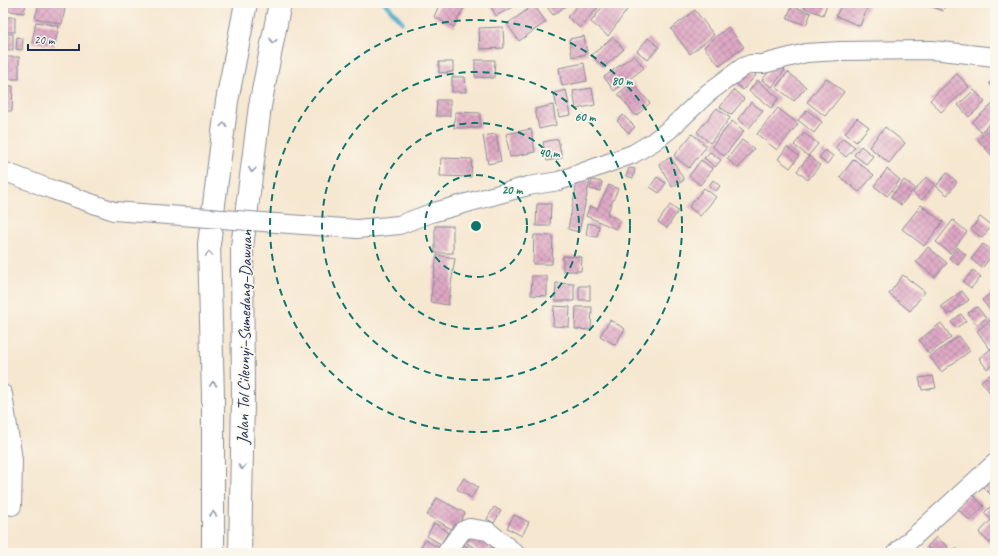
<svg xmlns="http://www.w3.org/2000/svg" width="998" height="556" viewBox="0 0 998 556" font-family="Caveat,sans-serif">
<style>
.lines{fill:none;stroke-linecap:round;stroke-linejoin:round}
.stream{stroke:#4caacb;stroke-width:5}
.building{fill:url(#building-cross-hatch)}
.minor-casing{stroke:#888b97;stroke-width:20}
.highway-casing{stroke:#888b97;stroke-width:24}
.minor{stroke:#fff;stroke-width:18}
.highway{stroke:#fff;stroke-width:22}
.minor-bridge-casing{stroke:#888b97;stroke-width:20;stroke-linecap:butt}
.minor-bridge{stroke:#fff;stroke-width:18}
.oneway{stroke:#8d97ae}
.ring{fill:none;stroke:#0f766e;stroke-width:2;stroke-dasharray:7 5}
.labels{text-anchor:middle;stroke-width:3.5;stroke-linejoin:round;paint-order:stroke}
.street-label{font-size:17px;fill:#1b2f5e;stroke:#fbf7ec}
.centre{fill:#0f766e;stroke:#fbf7ec;stroke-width:2}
.ring-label{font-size:12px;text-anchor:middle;font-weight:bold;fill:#0f766e;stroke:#fbf7ec;stroke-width:3.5;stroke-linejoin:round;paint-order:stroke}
</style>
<defs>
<pattern id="building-cross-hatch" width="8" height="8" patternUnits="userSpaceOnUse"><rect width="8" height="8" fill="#dfa8c4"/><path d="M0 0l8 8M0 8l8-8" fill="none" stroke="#b489a2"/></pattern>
</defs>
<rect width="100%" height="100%" fill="#fbf7ec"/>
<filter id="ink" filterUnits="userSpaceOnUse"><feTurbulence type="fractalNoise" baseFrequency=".025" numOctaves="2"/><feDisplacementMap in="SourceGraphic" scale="8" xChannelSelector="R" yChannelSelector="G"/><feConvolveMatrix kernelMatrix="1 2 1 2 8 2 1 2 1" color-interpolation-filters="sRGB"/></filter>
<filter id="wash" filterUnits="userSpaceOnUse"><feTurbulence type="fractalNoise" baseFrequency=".012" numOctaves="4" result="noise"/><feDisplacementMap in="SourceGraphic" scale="16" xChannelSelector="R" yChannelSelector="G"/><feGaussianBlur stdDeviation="0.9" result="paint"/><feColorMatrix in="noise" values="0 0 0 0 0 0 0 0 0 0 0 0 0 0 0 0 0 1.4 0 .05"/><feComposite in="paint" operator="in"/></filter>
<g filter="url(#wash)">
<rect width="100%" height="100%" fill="#f6e7d0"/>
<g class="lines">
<path class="stream" d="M385,3l17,19"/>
</g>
<g id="blocks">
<g class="building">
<path d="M4,3h22l-2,10 -21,-3z"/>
<path d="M39,3h27l-4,21 -27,-6z"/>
<path d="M440,3h26l-12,24 -20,-10z"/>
<path d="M489,3h22l2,4 -17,9z"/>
<path d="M544,3h26l-17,12z"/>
<path d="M580,3h22l-22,25 -13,-11z"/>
<path d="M605,3h13l9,7 -19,26 -17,-14z"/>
<path d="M806,3h19l2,1 -4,11 -19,-7z"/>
<path d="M842,3h27l-9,23 -24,-10z"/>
<path d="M923,3h23l-3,8z"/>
<path d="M534,5l12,17 -27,19 -12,-17z"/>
<path d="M792,6l19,7 -5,12 -19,-7z"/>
<path d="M695,10l19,25 -24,19 -19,-25z"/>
<rect x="3" y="17" width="12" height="15"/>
<path d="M36,22l23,4 -5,21 -22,-5z"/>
<path d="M503,27l1,21 -24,1 -1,-21z"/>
<path d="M728,27l16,20 -24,19 -16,-19z"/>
<rect x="3" y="34" width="10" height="16"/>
<path d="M584,36l3,18 -15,3 -3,-18z"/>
<path d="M17,37l6,1 -1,12 -6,-1z"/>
<path d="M613,37l11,12 -21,19 -11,-13z"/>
<path d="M648,38l11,9 -11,13 -11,-9z"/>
<path d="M634,55l10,13 -30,23 -10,-14z"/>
<rect x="3" y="57" width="16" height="22"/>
<path d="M475,60h20l-1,18 -19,-1z"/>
<path d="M439,62h14v10l-14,1z"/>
<path d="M584,63l3,18 -25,5 -3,-18z"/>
<path d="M776,63l9,7 -13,17 -10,-7z"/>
<path d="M749,69l7,6 -13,15 -7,-6z"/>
<path d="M788,72l18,15 -12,14 -18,-14z"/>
<path d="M957,74l12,13 -28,25 -11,-12z"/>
<path d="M452,77h13l1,15h-14z"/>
<path d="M826,78l18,14 -19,24 -18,-14z"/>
<path d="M995,78v12l-6,-7z"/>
<path d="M757,80l22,18 -8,10 -22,-17z"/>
<path d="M632,82l18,21 -14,13 -18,-22z"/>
<path d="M3,86h10l-1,25h-9z"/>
<path d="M592,88l3,17 -19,4 -3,-18z"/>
<path d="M566,90l5,25 -12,2 -5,-24z"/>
<path d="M734,90l10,9 -13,16 -11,-8z"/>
<path d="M974,90l11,12 -16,15 -11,-12z"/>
<path d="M437,100h13v16h-14z"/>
<path d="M751,102l12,9 -14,17 -11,-9z"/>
<path d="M995,102v17l-14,13 -9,-10z"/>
<path d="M553,105l3,20 -17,4 -4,-20z"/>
<path d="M717,108l13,10 -20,25 -13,-11z"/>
<path d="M778,108l20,16 -21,26 -20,-16z"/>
<path d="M807,110l15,12 -8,11 -16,-13z"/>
<path d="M455,112l25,1v15h-26z"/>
<path d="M623,115l12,12 -6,6 -12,-12z"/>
<path d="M857,118l12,9 -13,15 -11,-9z"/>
<path d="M732,121l12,10 -20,25 -12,-10z"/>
<path d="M995,124v31l-2,2 -15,-17z"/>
<path d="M885,127l20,16 -16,20 -20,-16z"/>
<path d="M531,129l4,23 -25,5 -4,-23z"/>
<path d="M804,133l14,11 -10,12 -14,-11z"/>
<path d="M496,134l5,27 -13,3 -5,-28z"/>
<path d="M692,134l15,12 -18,22 -15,-12z"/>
<path d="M843,138l12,9 -9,10 -11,-9z"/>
<path d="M558,139l4,19 -15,3 -4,-19z"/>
<path d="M742,140l12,9 -16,19 -11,-9z"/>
<path d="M861,146l12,10 -7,8 -12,-9z"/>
<path d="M787,147l12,9 -9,12 -12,-9z"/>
<path d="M825,150l8,6 -6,8 -8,-6z"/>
<path d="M710,152l11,8 -6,7 -11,-9z"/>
<path d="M809,156l11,9 -12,15 -11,-9z"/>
<path d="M671,157l13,23 -12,7 -13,-23z"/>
<path d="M441,158l31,1 -1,18 -31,-1z"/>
<path d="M854,159l20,16 -15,17 -19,-15z"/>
<path d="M701,160l12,9 -13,16 -11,-9z"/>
<path d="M629,168l6,1 -2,9 -7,-2z"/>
<path d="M887,169l13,11 -13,16 -13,-10z"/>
<path d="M947,173l10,9 -10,13 -11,-9z"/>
<path d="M578,177l12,3 -11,52 -11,-3z"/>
<path d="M657,177l9,6 -7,10 -9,-6z"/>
<path d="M926,177l9,7 -13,16 -9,-7z"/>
<path d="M592,180l10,2 -2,9 -10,-2z"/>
<path d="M713,180l7,6 -4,5 -7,-5z"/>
<path d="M904,180l11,8 -14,17 -10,-8z"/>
<path d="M609,185l9,4 -11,25 13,6 -4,9 -30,-13 4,-10 7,3z"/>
<path d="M704,188l12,9 -16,19 -11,-9z"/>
<path d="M537,204h14l-1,22h-14z"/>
<path d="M670,205l8,6 -11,17 -9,-6z"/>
<path d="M921,205l22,17 -19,24 -22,-17z"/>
<path d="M980,217l12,9 -10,12 -11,-9z"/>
<path d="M953,220l14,12 -17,21 -14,-11z"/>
<path d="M588,223l11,3 -2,11 -11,-2z"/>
<rect x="435" y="226" width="18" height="27"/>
<path d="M534,235l19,1 -1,28h-19z"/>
<path d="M983,244l12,8 -13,16 -11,-9z"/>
<path d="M928,247l19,16 -12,14 -19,-15z"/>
<path d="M957,247l9,8 -8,10 -9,-7z"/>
<path d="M437,255l18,3 -7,47 -18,-3z"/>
<path d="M563,256l19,1 -1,14h-18z"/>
<path d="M973,270l8,7 -10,11 -8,-6z"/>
<path d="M903,275l22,17 -15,19 -21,-17z"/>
<path d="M532,276h15v20l-16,-1z"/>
<path d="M556,283l18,1v17h-19z"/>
<rect x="579" y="286" width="11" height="14"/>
<path d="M995,290v21l-3,2 -10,-13z"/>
<path d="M962,291l7,9 -21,15 -7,-9z"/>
<path d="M554,306l16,1 -1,20 -16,-1z"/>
<path d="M576,307h16l-1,23 -16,-1z"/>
<path d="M977,307l9,11 -9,7 -9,-12z"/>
<path d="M961,314l5,7 -10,7 -5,-6z"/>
<path d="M610,320l15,9 -10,16 -15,-9z"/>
<path d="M991,320l4,5v20l-5,4 -13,-18z"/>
<path d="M941,323l10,14 -22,17 -10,-14z"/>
<path d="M959,336l11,15 -29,21 -11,-15z"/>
<path d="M991,349l4,5v9l-8,6 -8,-11z"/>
<path d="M995,371v28l-14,-18z"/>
<path d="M933,376l3,12 -14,2 -3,-12z"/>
<path d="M995,470v24l-3,2 -11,-11z"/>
<path d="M464,478l14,9 -7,11 -14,-9z"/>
<path d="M971,493l13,13 -14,15 -13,-13z"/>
<path d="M437,498l28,15 -10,18 -28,-16z"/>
<path d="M993,504l2,3v16l-11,-10z"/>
<path d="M494,507l7,4 -7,12 -7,-4z"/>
<path d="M514,515l15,7 -7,14 -15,-8z"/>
<path d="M991,520l4,4v14l-5,5 -11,-10z"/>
<path d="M434,523l14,9 -7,12 -14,-8z"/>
<path d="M474,532l19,12 -6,9h-5l-15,-10z"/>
<path d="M936,537l12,10 -5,6h-9l-7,-6z"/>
<path d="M425,540l14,8 -3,5h-19z"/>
<path d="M495,544l13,9h-18z"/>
<path d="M464,545l13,8h-18z"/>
<path d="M995,546v7h-7z"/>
<path d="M955,548l6,5h-10z"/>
</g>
</g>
</g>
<g filter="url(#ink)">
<use href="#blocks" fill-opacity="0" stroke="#888b97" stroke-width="1"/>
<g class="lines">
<defs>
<g id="minor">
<path d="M3,171l50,19 61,21"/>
<path d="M357,229l42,-4 32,-12 97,-27 31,-5 74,-27 20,-12 17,-13 38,-36 35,-26 8,-3h12l43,-11 34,-2 92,-1 63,7"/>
<path d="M3,394l10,66 -1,46"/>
<path d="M446,553l16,-22 7,-3 19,3 27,22"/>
<path d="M896,553l99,-90"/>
</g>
<g id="highway">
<path d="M213,553v-156l-4,-153 18,-143 19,-98"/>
<path d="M240,553l3,-152 -1,-154 18,-141 20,-103"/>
</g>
</defs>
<use href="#minor" class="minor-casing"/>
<use href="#highway" class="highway-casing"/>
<use href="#minor" class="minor"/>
<use href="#highway" class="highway"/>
<defs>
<path id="minor-bridge" d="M114,211l243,18"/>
</defs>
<use href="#minor-bridge" class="minor-bridge-casing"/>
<use href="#minor-bridge" class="minor-bridge"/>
</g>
<defs><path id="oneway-chevron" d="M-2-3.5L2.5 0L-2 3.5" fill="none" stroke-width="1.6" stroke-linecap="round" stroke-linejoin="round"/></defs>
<g class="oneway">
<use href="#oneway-chevron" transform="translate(273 41) rotate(101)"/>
<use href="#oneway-chevron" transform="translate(224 125) rotate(-83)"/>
<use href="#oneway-chevron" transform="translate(252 170) rotate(97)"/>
<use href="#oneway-chevron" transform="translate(209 254) rotate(-92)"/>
<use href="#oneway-chevron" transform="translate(213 384) rotate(-92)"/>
<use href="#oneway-chevron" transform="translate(242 467) rotate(91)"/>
<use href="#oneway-chevron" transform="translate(213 514) rotate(-90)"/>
</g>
</g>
<g class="ring">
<circle cx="476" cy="226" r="51"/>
<circle cx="476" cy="226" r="103"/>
<circle cx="476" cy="226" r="154"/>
<circle cx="476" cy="226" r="206"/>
</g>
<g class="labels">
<g class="street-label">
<text transform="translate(244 337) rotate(-89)" y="6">Jalan Tol Cileunyi–Sumedang–Dawuan</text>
</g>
</g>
<circle cx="476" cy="226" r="6" class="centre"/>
<g class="ring-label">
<text x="622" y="85">80 m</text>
<text x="585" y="121">60 m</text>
<text x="549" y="157">40 m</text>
<text x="512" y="194">20 m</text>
</g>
<rect width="998" height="556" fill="none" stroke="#fbf7ec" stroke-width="16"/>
<path d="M28 44v6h51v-6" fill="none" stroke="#1b2f5e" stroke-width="2"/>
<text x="34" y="44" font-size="12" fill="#1b2f5e" stroke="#fbf7ec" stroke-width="3" paint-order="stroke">20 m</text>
</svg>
